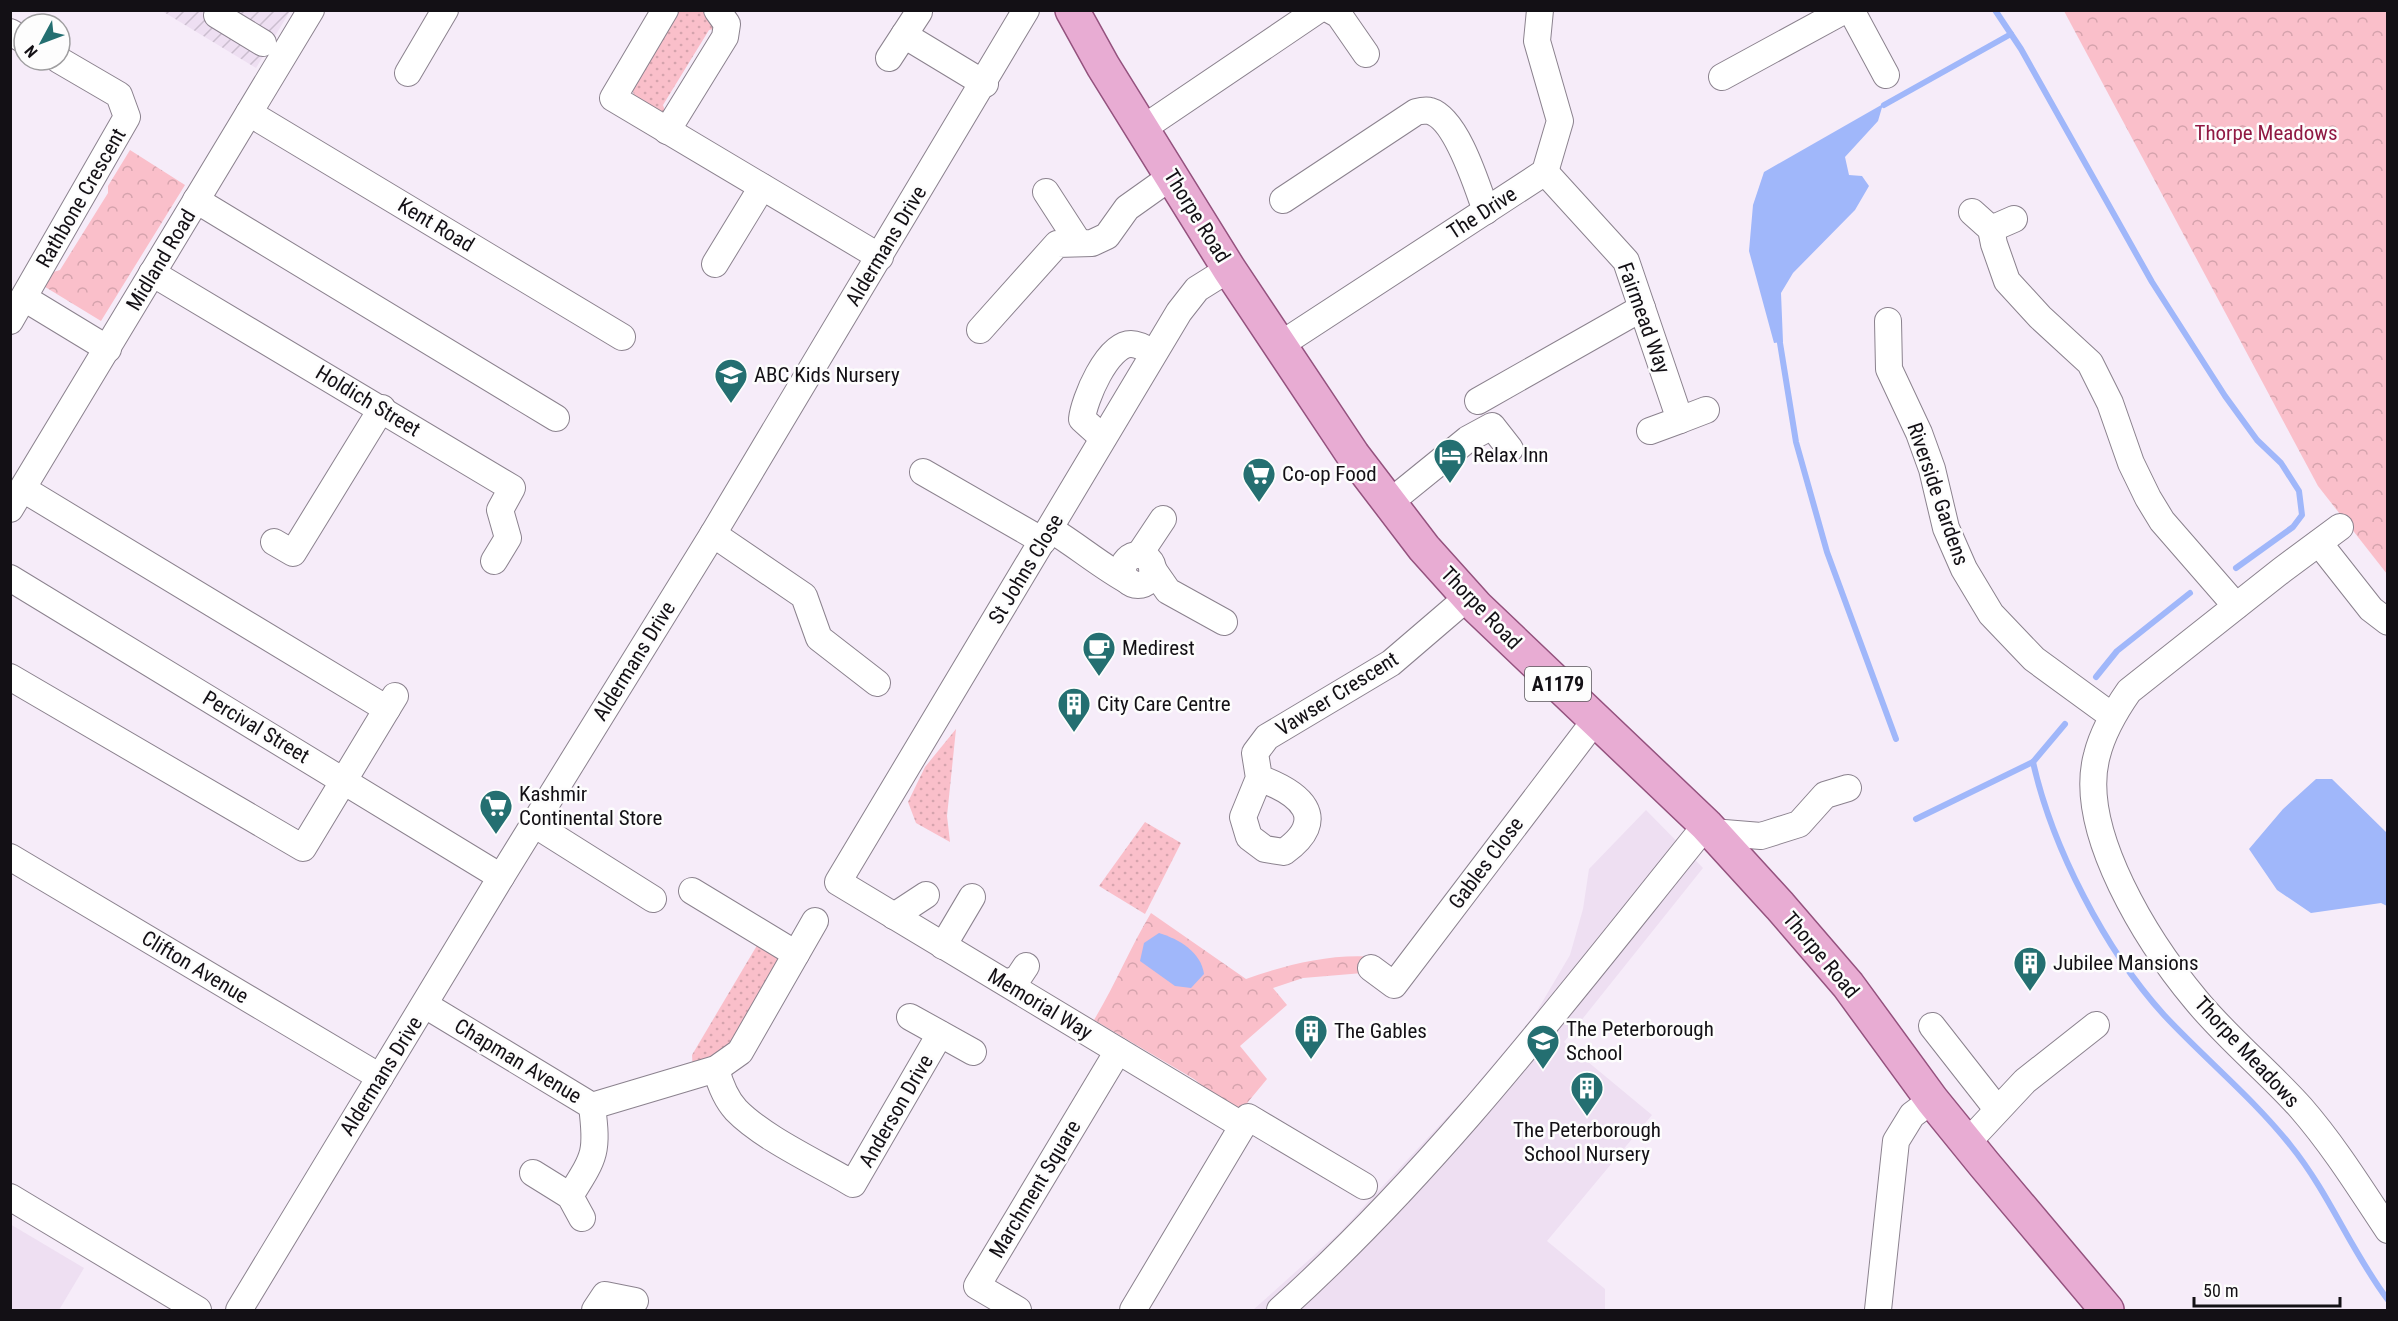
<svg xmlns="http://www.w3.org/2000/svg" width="2398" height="1321" viewBox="0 0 2398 1321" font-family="'Roboto Condensed',sans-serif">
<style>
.built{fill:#eedff2}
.industrial{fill:url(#industrial-furrows)}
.grass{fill:url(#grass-dots)}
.park{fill:url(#park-crowns)}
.water{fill:#a0b7fa}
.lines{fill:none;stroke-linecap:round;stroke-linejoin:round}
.stream{stroke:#a0b7fa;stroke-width:6}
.minor-casing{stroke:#8b828e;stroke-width:28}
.major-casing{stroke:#94527e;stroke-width:36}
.minor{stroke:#fff;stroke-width:26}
.major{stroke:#e8acd3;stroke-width:33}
.labels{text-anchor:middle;stroke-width:5;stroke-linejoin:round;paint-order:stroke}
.shield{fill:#fdfdfd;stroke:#59575b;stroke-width:1.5}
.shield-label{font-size:20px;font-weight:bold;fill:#131015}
.park-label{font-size:21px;fill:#901943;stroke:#fdfdfd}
.street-label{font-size:21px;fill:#131015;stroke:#fdfdfd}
.poi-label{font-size:21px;fill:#131015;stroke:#fdfdfd;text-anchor:start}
</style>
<defs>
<pattern id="industrial-furrows" width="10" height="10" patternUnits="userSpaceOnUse" patternTransform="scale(1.5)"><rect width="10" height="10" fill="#eedff2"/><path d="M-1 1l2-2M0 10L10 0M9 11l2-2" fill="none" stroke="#cbbecf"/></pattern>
<pattern id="grass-dots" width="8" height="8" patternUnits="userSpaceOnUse" patternTransform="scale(1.5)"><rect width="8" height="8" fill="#fabfca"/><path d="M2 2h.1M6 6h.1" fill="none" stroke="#d5a3ad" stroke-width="1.8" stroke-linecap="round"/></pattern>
<pattern id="park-crowns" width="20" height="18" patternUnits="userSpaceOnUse" patternTransform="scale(1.5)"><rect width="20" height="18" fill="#fabfca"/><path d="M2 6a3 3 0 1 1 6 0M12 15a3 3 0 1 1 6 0" fill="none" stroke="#d5a3ad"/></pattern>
</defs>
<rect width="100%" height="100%" fill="#f6ecf9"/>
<g class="built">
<path d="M1646,810l57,58 -139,174 88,73 -105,126 58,48v21h-352l86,-77 126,-135 69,-82 36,-61 13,-46 6,-40z"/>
<path d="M10,1224l74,44 -25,42h-48z"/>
</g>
<path class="industrial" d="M162,11h128l-34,57z"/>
<g class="grass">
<path d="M679,11h26l10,18 -6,1 -46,75 2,6 -9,3 -20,-10 -4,-17z"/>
<path d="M956,729l-9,87 3,26 -34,-19 -8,-21 17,-35z"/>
<path d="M1145,822l36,21 -36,71 -46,-28z"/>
<path d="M762,937l29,18 -54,94 -44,24 -1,-18z"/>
</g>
<g class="park">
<path d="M2064,11h323v563l-69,-88z"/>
<path d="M130,150l55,35 -84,136 -59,-36 8,-12 10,-3 48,-77v-7z"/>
<path d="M1151,913l95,66c43,-15 85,-26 131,-22l-14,16 -60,5 -30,10 14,17 -47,41 27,33 -29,35 -44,-35 -100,-59c21,-35 36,-72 57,-107z"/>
</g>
<g class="water">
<path d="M1883,104l-5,17 -33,36 4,18 13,1 7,10 -14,24 -62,63 -12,20 2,49 -9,1 -25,-92 4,-46 11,-33z"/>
<path d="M2316,779h16l55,54v73l-6,-3 -70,10 -34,-23 -28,-41 34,-40z"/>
<path d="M1159,933c20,6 42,19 45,41l-13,14 -16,-2 -35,-25 4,-18z"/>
</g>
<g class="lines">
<g class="stream">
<path d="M1995,10l26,39 131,233 73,114 32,44 24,23 18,28 3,24 -9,12 -57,41"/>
<path d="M1884,105l127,-71"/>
<path d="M1780,343l16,99 31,110 69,187"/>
<path d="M2096,677l21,-26 73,-58"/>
<path d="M2065,724l-32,38c19,85 72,188 131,253 41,44 89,83 127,131 38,47 60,105 97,154"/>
<path d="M1916,819l117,-57"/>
</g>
<defs>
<g id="minor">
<path d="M665,10l-52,88 267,159"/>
<path d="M1330,10l9,5 27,39"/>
<path d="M1851,10l35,65"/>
<path d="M217,15l46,28"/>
<path d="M10,32l14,8"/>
<path d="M904,35l15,-23"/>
<path d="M889,58l15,-23 81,49"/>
<path d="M408,73l37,-63"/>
<path d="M1722,77l123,-67"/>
<path d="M249,113l373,224"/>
<path d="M1142,129l176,-119"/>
<path d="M667,131l58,-94 2,-13 -10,-14"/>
<path d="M1545,172l81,89 54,159 -30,11"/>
<path d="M1046,192l33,51"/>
<path d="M196,200l360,218"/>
<path d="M1283,200l133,-88c4,-1 11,-2 14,-1 27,8 47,75 56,100"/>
<path d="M1972,212l19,17 3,15 13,37 33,36 50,46 20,40 21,60 17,35 14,23 74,85"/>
<path d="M1991,229l23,-10"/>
<path d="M715,264l47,-77"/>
<path d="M1229,269l-32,20 -18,23 -341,570 405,244"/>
<path d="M152,273l360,215 -12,22 8,28 -14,23"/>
<path d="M24,298l84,51"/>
<path d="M10,321l117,-204 -8,-22 -60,-35"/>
<path d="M1888,321l1,48 30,64 13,36 14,59 18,41 27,45 43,45 78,57"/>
<path d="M980,330l77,-86 35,-1 15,-7 20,-28 45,-32"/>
<path d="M1280,345l265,-173 15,-51 -23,-80 3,-31"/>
<path d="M1478,401l164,-93"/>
<path d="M1680,420l26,-10"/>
<path d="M1103,438l-21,-19c2,-19 25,-75 49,-75 8,0 16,5 22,9"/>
<path d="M923,472l120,69"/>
<path d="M23,489l364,220 8,-13"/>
<path d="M1389,503l79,-64 24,-13 18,23"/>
<path d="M10,509l301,-499"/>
<path d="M2340,527l-58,43 -153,121c-14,20 -26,40 -32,64 -21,76 53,190 99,245 32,39 72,71 105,108 33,38 59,80 87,122"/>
<path d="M1050,529c28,17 52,38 80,53"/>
<path d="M713,534l91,62 15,42 58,45"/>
<path d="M274,542l19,11 89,-145"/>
<path d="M2319,543l52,66 17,13"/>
<path d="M1139,555l24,-36"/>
<circle cx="1138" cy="570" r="15"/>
<path d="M1152,568l16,23 56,31"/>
<path d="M10,578l491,299"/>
<path d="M10,677l293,171 84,-139"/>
<path d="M1259,778c41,15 72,40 25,74l-19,-3 -16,-12 -6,-20 16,-39 -4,-25 12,-16 124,-74 77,-66"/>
<path d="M534,824l119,75"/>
<path d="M1712,832l49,4 38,-12 26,-29 23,-7"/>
<path d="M10,857l370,220"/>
<path d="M692,891l104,63"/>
<path d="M894,916l32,-21"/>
<path d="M943,946l29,-49"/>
<path d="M1371,968l23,17 202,-266"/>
<path d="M1007,983l11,-5 8,-12"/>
<path d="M425,1005l167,101 124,-37 24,-17 75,-131"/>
<path d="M910,1017l63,35"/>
<path d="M1932,1026l65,83"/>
<path d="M716,1069c4,15 9,29 20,41 27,28 82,53 117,74l87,-150"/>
<path d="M1967,1143l58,-62 71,-56"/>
<path d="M533,1173l37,23 12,22"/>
<path d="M570,1196c25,-40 28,-43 22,-90"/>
<path d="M10,1197l188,113"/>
<path d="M239,1310l262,-433 212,-343 313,-524"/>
<path d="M595,1310l10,-15 30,6"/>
<path d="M1018,1310l-41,-24 141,-235"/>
<path d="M1133,1310l115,-193 116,69"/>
<path d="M1280,1310c160,-144 291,-318 426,-485"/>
<path d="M1878,1310l18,-169 16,-26 20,-15"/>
</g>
<path id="major" d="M1072,10l31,56 126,203 124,186 71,93 53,59 229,218 74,81 68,79 84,115 52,64 123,146"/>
</defs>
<use href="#minor" class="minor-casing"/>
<use href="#major" class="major-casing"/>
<use href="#minor" class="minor"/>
<use href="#major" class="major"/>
</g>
<defs>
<symbol id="school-pin" viewBox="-11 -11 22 30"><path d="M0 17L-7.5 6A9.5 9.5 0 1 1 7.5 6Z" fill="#246f71" stroke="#fdfdfd"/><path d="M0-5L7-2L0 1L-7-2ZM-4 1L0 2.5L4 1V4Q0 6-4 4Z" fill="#fff"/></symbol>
<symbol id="hotel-pin" viewBox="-11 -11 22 30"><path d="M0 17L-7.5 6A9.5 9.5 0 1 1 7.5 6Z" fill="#246f71" stroke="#fdfdfd"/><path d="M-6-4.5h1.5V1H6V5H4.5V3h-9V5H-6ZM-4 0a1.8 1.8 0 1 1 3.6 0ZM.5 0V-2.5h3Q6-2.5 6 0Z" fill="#fff"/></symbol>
<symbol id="supermarket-pin" viewBox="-11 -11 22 30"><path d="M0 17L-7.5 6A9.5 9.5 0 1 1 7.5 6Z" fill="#246f71" stroke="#fdfdfd"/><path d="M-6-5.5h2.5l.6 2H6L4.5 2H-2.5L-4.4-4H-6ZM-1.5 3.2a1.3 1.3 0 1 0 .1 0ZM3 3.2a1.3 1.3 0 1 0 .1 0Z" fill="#fff"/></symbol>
<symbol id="cafe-pin" viewBox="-11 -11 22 30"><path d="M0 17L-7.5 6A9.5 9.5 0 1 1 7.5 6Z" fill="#246f71" stroke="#fdfdfd"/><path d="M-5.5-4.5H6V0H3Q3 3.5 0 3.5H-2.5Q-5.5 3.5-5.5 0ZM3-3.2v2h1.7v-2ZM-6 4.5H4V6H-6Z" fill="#fff"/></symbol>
<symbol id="building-pin" viewBox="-11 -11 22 30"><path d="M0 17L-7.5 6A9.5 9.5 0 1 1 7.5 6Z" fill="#246f71" stroke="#fdfdfd"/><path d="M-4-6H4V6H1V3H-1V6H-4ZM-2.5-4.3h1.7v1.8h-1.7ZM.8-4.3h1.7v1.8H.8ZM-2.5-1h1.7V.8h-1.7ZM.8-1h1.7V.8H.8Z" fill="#fff"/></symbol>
</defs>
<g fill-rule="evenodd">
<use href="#school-pin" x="712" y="356" width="38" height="52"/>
<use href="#hotel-pin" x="1431" y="436" width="38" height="52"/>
<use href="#supermarket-pin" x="1240" y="455" width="38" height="52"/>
<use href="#cafe-pin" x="1080" y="629" width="38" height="52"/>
<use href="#building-pin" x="1055" y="685" width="38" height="52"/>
<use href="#supermarket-pin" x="477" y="787" width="38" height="52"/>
<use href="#building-pin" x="2011" y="944" width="38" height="52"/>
<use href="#building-pin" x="1292" y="1012" width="38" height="52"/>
<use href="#school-pin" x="1524" y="1022" width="38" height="52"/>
<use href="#building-pin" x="1568" y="1069" width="38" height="52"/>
</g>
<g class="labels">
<rect class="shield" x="1525" y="667" width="66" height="34" rx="4.5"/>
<g class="shield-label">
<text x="1558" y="691">A1179</text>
</g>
<g class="park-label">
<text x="2266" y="140">Thorpe Meadows</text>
</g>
<g class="street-label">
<text transform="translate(81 198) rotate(-60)" y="7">Rathbone Crescent</text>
<text transform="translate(1482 213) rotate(-33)" y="7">The Drive</text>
<text transform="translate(1197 216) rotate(58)" y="7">Thorpe Road</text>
<text transform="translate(436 225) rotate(31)" y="7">Kent Road</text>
<text transform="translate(886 246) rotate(-59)" y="7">Aldermans Drive</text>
<text transform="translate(161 260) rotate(-59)" y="7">Midland Road</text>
<text transform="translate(1644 318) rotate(70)" y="7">Fairmead Way</text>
<text transform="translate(368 401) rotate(31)" y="7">Holdich Street</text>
<text transform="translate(1938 494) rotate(71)" y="7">Riverside Gardens</text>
<text transform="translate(1026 569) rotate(-59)" y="7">St Johns Close</text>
<text transform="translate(1481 608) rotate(46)" y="7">Thorpe Road</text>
<text transform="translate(634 661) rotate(-58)" y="7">Aldermans Drive</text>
<text transform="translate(1337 694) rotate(-32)" y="7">Vawser Crescent</text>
<text transform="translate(256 727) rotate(31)" y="7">Percival Street</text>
<text transform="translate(1486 863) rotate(-53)" y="7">Gables Close</text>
<text transform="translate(1821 955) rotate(50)" y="7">Thorpe Road</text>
<text transform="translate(195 967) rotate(31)" y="7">Clifton Avenue</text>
<text transform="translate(1040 1004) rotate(31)" y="7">Memorial Way</text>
<text transform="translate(2247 1052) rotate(47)" y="7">Thorpe Meadows</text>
<text transform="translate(518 1061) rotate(31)" y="7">Chapman Avenue</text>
<text transform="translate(381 1076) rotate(-58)" y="7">Aldermans Drive</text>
<text transform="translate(896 1111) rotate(-60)" y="7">Anderson Drive</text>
<text transform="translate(1035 1189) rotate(-59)" y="7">Marchment Square</text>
</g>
<g class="poi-label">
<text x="754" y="382">ABC Kids Nursery</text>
<text x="1473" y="462">Relax Inn</text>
<text x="1282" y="481">Co-op Food</text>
<text x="1122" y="655">Medirest</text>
<text x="1097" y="711">City Care Centre</text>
<text x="519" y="801">Kashmir<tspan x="519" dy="24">Continental Store</tspan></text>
<text x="2053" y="970">Jubilee Mansions</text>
<text x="1566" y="1036">The Peterborough<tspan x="1566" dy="24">School</tspan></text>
<text x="1334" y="1038">The Gables</text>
<text x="1587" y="1137" text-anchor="middle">The Peterborough<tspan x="1587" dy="24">School Nursery</tspan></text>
</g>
</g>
<rect width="2398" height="1321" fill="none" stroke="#131015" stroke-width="24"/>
<g transform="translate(42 42) rotate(229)"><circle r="28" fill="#fdfdfd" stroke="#9f9ea0" stroke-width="1.5"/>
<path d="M0-4.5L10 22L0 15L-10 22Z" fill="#246f71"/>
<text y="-9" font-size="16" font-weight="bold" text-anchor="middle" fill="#131015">N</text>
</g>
<path d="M2194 1297v9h146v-9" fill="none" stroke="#131015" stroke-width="3"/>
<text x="2203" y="1297" font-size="18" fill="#131015" stroke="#fdfdfd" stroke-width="4.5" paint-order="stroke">50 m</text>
</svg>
